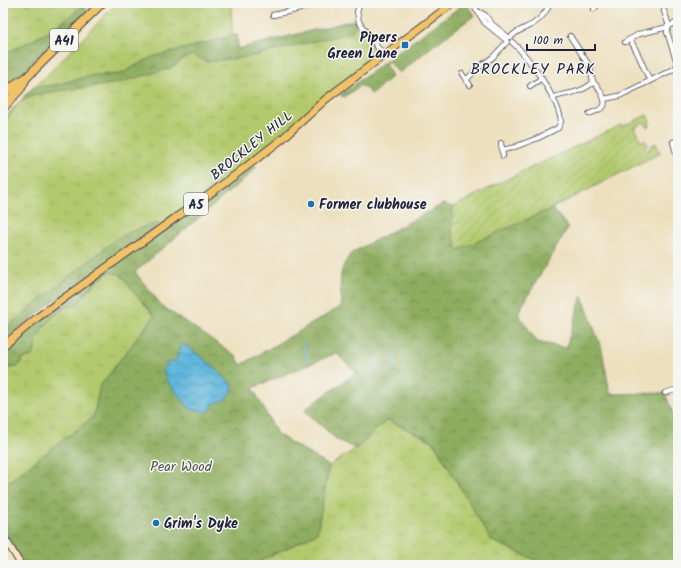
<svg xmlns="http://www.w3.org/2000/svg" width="681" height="568" viewBox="0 0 681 568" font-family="Kalam,sans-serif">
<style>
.grass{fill:url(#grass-tufts);stroke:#6a7654}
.forest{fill:url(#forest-crowns);stroke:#58684e}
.garden{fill:url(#garden-furrows);stroke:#6a7654}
.water{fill:url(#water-waves);stroke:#406c8b}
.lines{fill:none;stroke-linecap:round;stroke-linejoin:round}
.stream{stroke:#5eb6db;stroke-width:1.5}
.street-casing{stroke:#403e4f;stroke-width:6}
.secondary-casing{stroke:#403e4f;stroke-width:8}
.primary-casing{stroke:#403e4f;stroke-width:9}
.highway-casing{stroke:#403e4f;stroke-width:10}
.street{stroke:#fff;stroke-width:4.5}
.secondary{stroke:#f9e7c3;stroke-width:6}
.primary{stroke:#f1c369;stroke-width:7}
.highway{stroke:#f1c369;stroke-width:8}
.poi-dot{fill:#1f6fb2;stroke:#f6f6f2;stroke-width:1.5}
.labels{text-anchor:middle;stroke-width:3;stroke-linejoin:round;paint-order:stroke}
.shield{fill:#f6f6f2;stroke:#626272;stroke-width:1}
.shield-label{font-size:13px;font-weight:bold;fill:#22223b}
.poi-label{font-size:14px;font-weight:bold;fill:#22223b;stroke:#f6f6f2;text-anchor:start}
.street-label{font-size:14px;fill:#22223b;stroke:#f6f6f2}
.park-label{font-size:14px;fill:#4e544a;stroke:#f6f6f2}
.neighbourhood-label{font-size:15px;letter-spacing:1px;fill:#22223b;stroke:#f6f6f2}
</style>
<defs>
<pattern id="grass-tufts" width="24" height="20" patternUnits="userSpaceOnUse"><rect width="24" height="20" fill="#b3c96d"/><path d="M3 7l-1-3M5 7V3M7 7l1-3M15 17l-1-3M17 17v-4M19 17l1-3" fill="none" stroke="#9aac5f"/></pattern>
<pattern id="forest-crowns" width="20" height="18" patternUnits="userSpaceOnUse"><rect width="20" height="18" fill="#8ead60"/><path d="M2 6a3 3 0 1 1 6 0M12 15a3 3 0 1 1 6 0" fill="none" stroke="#748c50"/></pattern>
<pattern id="garden-furrows" width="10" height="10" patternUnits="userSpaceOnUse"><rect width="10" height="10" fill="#b3c96d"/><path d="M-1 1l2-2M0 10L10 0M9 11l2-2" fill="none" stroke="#9aac5f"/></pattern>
<pattern id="water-waves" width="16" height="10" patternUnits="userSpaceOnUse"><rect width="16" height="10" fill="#5eb6db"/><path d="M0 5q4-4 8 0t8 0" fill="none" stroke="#4d94b3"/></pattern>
</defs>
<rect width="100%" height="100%" fill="#f6f6f2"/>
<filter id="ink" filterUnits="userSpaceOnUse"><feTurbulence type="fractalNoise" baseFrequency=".025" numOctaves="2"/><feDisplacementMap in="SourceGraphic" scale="8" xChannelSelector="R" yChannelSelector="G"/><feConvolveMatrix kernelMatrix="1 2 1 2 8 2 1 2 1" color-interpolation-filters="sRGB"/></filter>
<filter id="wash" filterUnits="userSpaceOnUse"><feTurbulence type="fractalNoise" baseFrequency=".012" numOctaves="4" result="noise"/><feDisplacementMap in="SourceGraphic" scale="16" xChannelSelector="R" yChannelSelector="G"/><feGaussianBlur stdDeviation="0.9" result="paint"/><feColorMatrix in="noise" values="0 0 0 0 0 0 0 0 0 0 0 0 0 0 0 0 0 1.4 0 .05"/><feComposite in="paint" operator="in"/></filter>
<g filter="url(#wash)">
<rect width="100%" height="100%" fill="#ede0bf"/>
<g class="grass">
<path d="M3,3h93l-79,75 -14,-15z"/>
<path d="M117,3h114l1,32h5l1,14 117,-29 24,35 -40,29 -60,55 -74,54 -118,82 -51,39 -33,28v-125l1,-9 -1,-9v-74l22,-30 25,-23z"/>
<path d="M111,272l10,3 33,41 -54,70 -6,31 -91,69v-118l14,-1 5,-8 10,-3 4,-8v-7l6,-12 13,-14 11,-8 13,-4c8,-12 19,-26 32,-31z"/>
<path d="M387,420l46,21 58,99 55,25h-294l65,-32 12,-67 26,-17z"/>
</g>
<g class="forest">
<path d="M465,3l10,12 -41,30 -35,28 -10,-11h-2l-2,2 7,12 -20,18 -11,-9 -17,12 -4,-2z"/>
<path d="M82,7l4,2 -2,4 -81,76v-36l9,-3 37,-18z"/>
<path d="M355,20l-1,9 -5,4 -101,24 -41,5 -14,-7 -8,3 -15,10 -19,6 -38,10 -70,9 -13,4 -11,6 -16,22v-7l32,-32h15l44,-11 26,-1 32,-17 80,-21 5,-1 1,14z"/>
<path d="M255,165l1,2 -6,7 -115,98 27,34 74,50 5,9 101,-59c-2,-22 -5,-37 11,-54l90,-48 10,3 -1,24 6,19 94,-42 16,19 -50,86 19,29 29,6 16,-53 20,55 8,44 55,-1 13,34v138h-132l-55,-25 -58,-99 -46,-21 -31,29 -20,-10 -32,-29 52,-37 -20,-20 -83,35 24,46 52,32 -12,67 -65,32h-228l-21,-35v-44l90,-69 7,-31 54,-70 -33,-41 -10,-3 -5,2 -20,18 -7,11 -4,3 -9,1 -11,8 -13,14 -6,12v7l-4,8 -10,3 -1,4 -4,4 -14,2v-16c79,-70 167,-125 252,-188z"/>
<path d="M158,223l1,2c-53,37 -106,75 -156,117v-12l113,-91 15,-8z"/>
</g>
<path class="garden" d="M647,115l3,7 -1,4 -2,1 -3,-5 -10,6 8,14 3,-2 3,5 -3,2 1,3 4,-1v-3l6,-3 4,10 -108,55 -94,42 -6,-19 1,-24 54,-28 114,-54 2,1z"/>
<path class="water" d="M182,344c19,11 36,26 51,42l-2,7 -7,7 -11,4 -5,9 -9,-3h-8l-24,-29 -4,-9 5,-10h7z"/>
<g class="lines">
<g class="stream">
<path d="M303,342l4,19"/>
<path d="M392,371l4,-16"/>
</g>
</g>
</g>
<g filter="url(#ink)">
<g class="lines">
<defs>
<g id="street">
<path d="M360,3l-3,9 2,10 19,26 5,4 1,3"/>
<path d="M472,3l13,20 21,17"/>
<path d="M594,9l5,-6"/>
<path d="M664,11l5,15 9,-4"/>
<path d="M479,12l6,3 7,9 16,13"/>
<path d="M273,15l27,-6 18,-6"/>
<path d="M511,37c4,-5 8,-6 14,-9 10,-4 19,-12 24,-22l-1,-3"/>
<path d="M630,40c9,13 13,27 20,41"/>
<path d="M625,42l14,-8 29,-7"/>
<path d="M462,74l8,11"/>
<path d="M466,80l12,-12 15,-11 14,-15"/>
<path d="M530,86l12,-8"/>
<path d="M552,98c13,-5 31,-5 41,-16l-3,-15 -20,-31"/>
<path d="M604,99l15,-3 57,-28 1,-5 -10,-31 2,-6"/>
<path d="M589,114c4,-2 12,-4 15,-8 3,-7 -6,-20 -11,-24"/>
<path d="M678,141l-5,1 5,18"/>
<path d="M501,143l2,13"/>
<path d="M502,150l10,-2 26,-10 20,-10 3,-7c-2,-21 -33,-65 -49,-79"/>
<path d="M665,393l13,-4"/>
</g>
<path id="secondary" d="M3,535l18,30"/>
<path id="primary" d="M3,346l35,-29 140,-101 24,-16 53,-40 27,-21 44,-40 127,-96"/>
<g id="highway">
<path d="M3,95l14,-12 9,-5 76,-75"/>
<path d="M3,108l18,-20 5,-10"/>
</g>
</defs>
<use href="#street" class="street-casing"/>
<use href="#secondary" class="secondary-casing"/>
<use href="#primary" class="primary-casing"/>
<use href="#highway" class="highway-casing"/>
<use href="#street" class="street"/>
<use href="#secondary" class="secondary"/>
<use href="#primary" class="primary"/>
<use href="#highway" class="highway"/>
</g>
</g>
<g class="poi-dot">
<rect x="401" y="41" width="8" height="8" rx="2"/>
<circle cx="311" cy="204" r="4"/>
<circle cx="156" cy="523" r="4"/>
</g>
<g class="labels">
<g class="shield">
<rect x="50" y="29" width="28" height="22" rx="3"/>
<rect x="184" y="193" width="24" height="22" rx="3"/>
</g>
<g class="shield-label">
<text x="64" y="45">A41</text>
<text x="196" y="209">A5</text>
</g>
<g class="poi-label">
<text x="397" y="42" text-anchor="end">Pipers<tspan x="397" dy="16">Green Lane</tspan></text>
<text x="319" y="209">Former clubhouse</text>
<text x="164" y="528">Grim's Dyke</text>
</g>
<g class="street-label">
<text transform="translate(251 145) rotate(-39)" y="5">BROCKLEY HILL</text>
</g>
<g class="park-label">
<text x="181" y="471">Pear Wood</text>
</g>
<g class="neighbourhood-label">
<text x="533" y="74">BROCKLEY PARK</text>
</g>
</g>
<rect width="681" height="568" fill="none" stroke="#f6f6f2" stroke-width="16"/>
<path d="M527 44v6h68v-6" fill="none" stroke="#22223b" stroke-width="2"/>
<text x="533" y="44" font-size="12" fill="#22223b" stroke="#f6f6f2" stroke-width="3" paint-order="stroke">100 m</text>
</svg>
